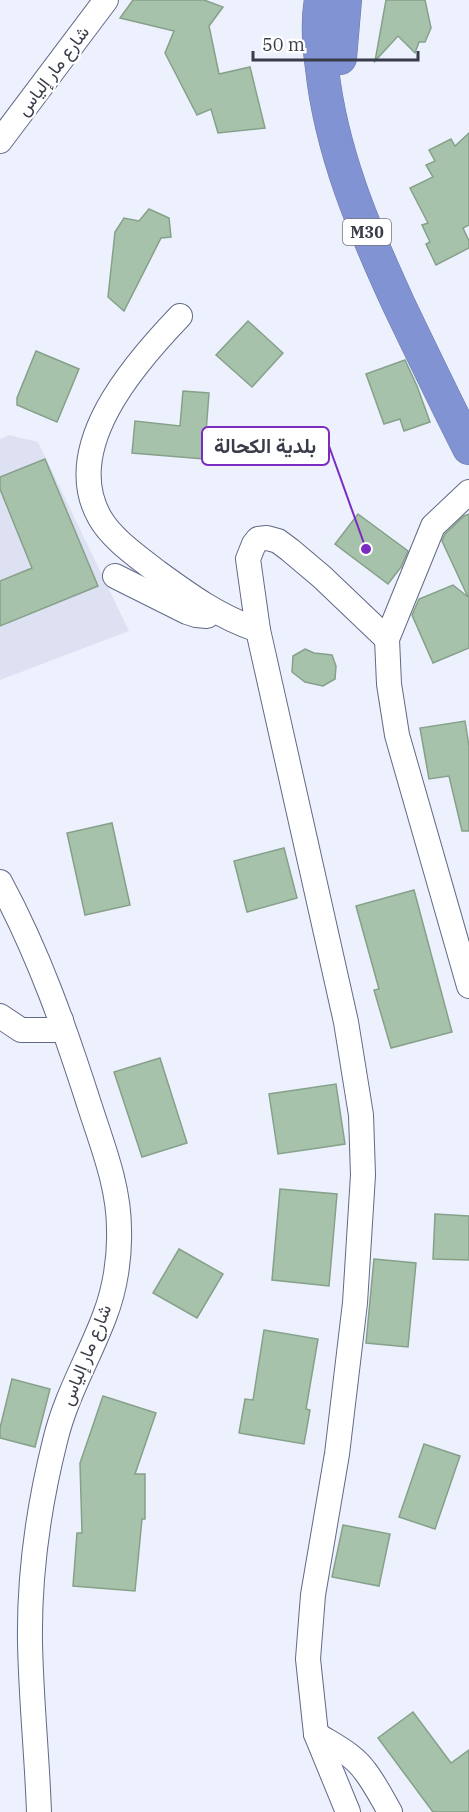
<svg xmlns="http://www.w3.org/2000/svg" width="469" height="1812" viewBox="0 0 469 1812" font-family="'IBM Plex Serif',Vazirmatn,serif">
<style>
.built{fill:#dde1f1}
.building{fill:#a6c2ab;stroke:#86a18a;stroke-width:1.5}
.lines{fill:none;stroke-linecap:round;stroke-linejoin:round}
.minor-casing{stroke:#616985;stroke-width:26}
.highway-casing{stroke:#6875a3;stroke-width:34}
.minor{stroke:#fff;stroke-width:24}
.highway{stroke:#8293d4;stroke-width:33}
.labels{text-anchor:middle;stroke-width:4.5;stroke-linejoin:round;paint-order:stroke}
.shield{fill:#fff;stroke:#747680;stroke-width:1.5}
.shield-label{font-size:16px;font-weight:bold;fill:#393c49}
.street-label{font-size:18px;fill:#393c49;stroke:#fff}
.leader{fill:none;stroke:#7b2cbf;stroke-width:2}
.callout-dot{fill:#7b2cbf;stroke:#fff;stroke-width:2}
.callout{fill:#fff;stroke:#7b2cbf;stroke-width:2}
.callout-label{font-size:20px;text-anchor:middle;font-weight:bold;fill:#393c49}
</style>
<rect width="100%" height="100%" fill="#edf1fe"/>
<path class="built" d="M9,435l29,7 91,189 -129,49v-241z"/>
<g class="building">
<path d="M133,0h71l19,7 -14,19 10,48 31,-7 15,61 -47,5 -7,-24 -14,6 -32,-62 9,-22 -54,-13z"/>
<path d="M386,0h39l6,28 -6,14h-6l-4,11 -17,-17 -23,25z"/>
<path d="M469,133v92l-6,3 6,13v7l-33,17 -10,-21 4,-2 -8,-17 6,-2 -18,-35 23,-11 -7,-12 9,-4 -6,-11 22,-11 4,7z"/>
<path d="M149,209l20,9 2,19 -10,1 -37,73 -16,-14 7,-65 9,-14 15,3z"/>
<path d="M248,321l35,32 -31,34 -36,-32z"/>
<path d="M36,351l43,18 -22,53 -40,-17v-7z"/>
<path d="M405,360l12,26 13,36 -26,9 -4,-12 -16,5 -18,-50z"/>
<path d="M183,391l26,2 -5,66 -72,-6 3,-32 45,5z"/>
<path d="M45,459l53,127 -98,40v-45l32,-13 -32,-79v-12z"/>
<path d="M358,514l50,37 -7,16 -13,17 -53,-40z"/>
<path d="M469,514v134l-36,15 -21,-48 7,-16 34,-14 15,12 -26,-56 3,-7 19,-18z"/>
<path d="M305,649l9,4 18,2 4,11 -1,13 -12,7 -18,-4 -13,-10 1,-16z"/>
<path d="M465,721l4,25v85h-7l-13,-55 -20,3 -9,-51z"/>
<path d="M112,823l18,82 -45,10 -18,-82z"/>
<path d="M284,848l13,50 -50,14 -13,-51z"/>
<path d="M414,890l38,142 -61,16 -17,-58 5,-1 -23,-83z"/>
<path d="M160,1058l27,85 -45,14 -28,-85z"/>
<path d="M336,1084l9,60 -67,10 -9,-60z"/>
<path d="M280,1189l57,5 -8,92 -57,-6z"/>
<path d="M435,1214l34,2v44l-36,-1z"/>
<path d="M179,1249l44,25 -26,44 -44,-25z"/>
<path d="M374,1259l42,4 -8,84 -42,-4z"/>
<path d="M264,1330l54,9 -12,70 4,1 -6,34 -65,-11 6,-34 8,1z"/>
<path d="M12,1379l38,10 -15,58 -35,-9v-10z"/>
<path d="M103,1396l53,17 -21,61h10v45h-3l-7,72 -62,-5 4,-53h5l-2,-70z"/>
<path d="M424,1444l36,12 -25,73 -36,-12z"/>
<path d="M343,1525l47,9 -11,52 -47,-9z"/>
<path d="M413,1712l38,51 18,-13v62h-36l-55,-74z"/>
</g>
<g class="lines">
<defs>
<g id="minor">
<path d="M0,141l106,-141"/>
<path d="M180,316c-46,48 -120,132 -80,202 12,21 37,38 56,53 33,24 63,46 102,59"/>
<path d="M469,492l-36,34 -46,113 2,45 8,51 72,251"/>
<path d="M115,576l72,36 9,3 11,1"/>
<path d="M0,882c39,72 65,147 90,225 13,40 29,80 29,122 1,28 -4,60 -14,86 -16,43 -39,80 -50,126 -16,64 -26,135 -25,201 1,57 7,113 9,170"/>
<path d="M0,1016l21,14h33l7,-10"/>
<path d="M316,1734c17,11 37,20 49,37 10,13 17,27 25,41"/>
<path d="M348,1812l-32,-78 -8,-75 5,-64 24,-141 18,-151 8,-128 -2,-60 -15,-93 -88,-392 -10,-71 6,-15 4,-5 9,-1 11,3 12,9 32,27 65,62"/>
</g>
<g id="highway">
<path d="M321,0c-4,21 -2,47 1,68 9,84 42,161 77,237 23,48 46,96 70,143"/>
<path d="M340,58l5,-58"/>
</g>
</defs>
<use href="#minor" class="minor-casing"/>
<use href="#highway" class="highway-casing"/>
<use href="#minor" class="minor"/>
<use href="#highway" class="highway"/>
</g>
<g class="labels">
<rect class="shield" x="343" y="219" width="48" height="26" rx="4.5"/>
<g class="shield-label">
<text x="367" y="238">M30</text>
</g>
<g class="street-label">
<text transform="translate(53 71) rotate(-53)" y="6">شارع مار إلياس</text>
<text transform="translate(86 1355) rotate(-68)" y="6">شارع مار إلياس</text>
</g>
</g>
<path class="leader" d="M366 549L329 446"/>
<circle class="callout-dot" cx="366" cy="549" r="6"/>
<rect class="callout" x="202" y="427" width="127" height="38" rx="6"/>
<g class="callout-label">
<text x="265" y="453">بلدية الكحالة</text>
</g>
<path d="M253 51v9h165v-9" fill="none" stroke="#393c49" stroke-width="3"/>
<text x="262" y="51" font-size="18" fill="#393c49" stroke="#ffffff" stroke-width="4.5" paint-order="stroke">50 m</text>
</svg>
